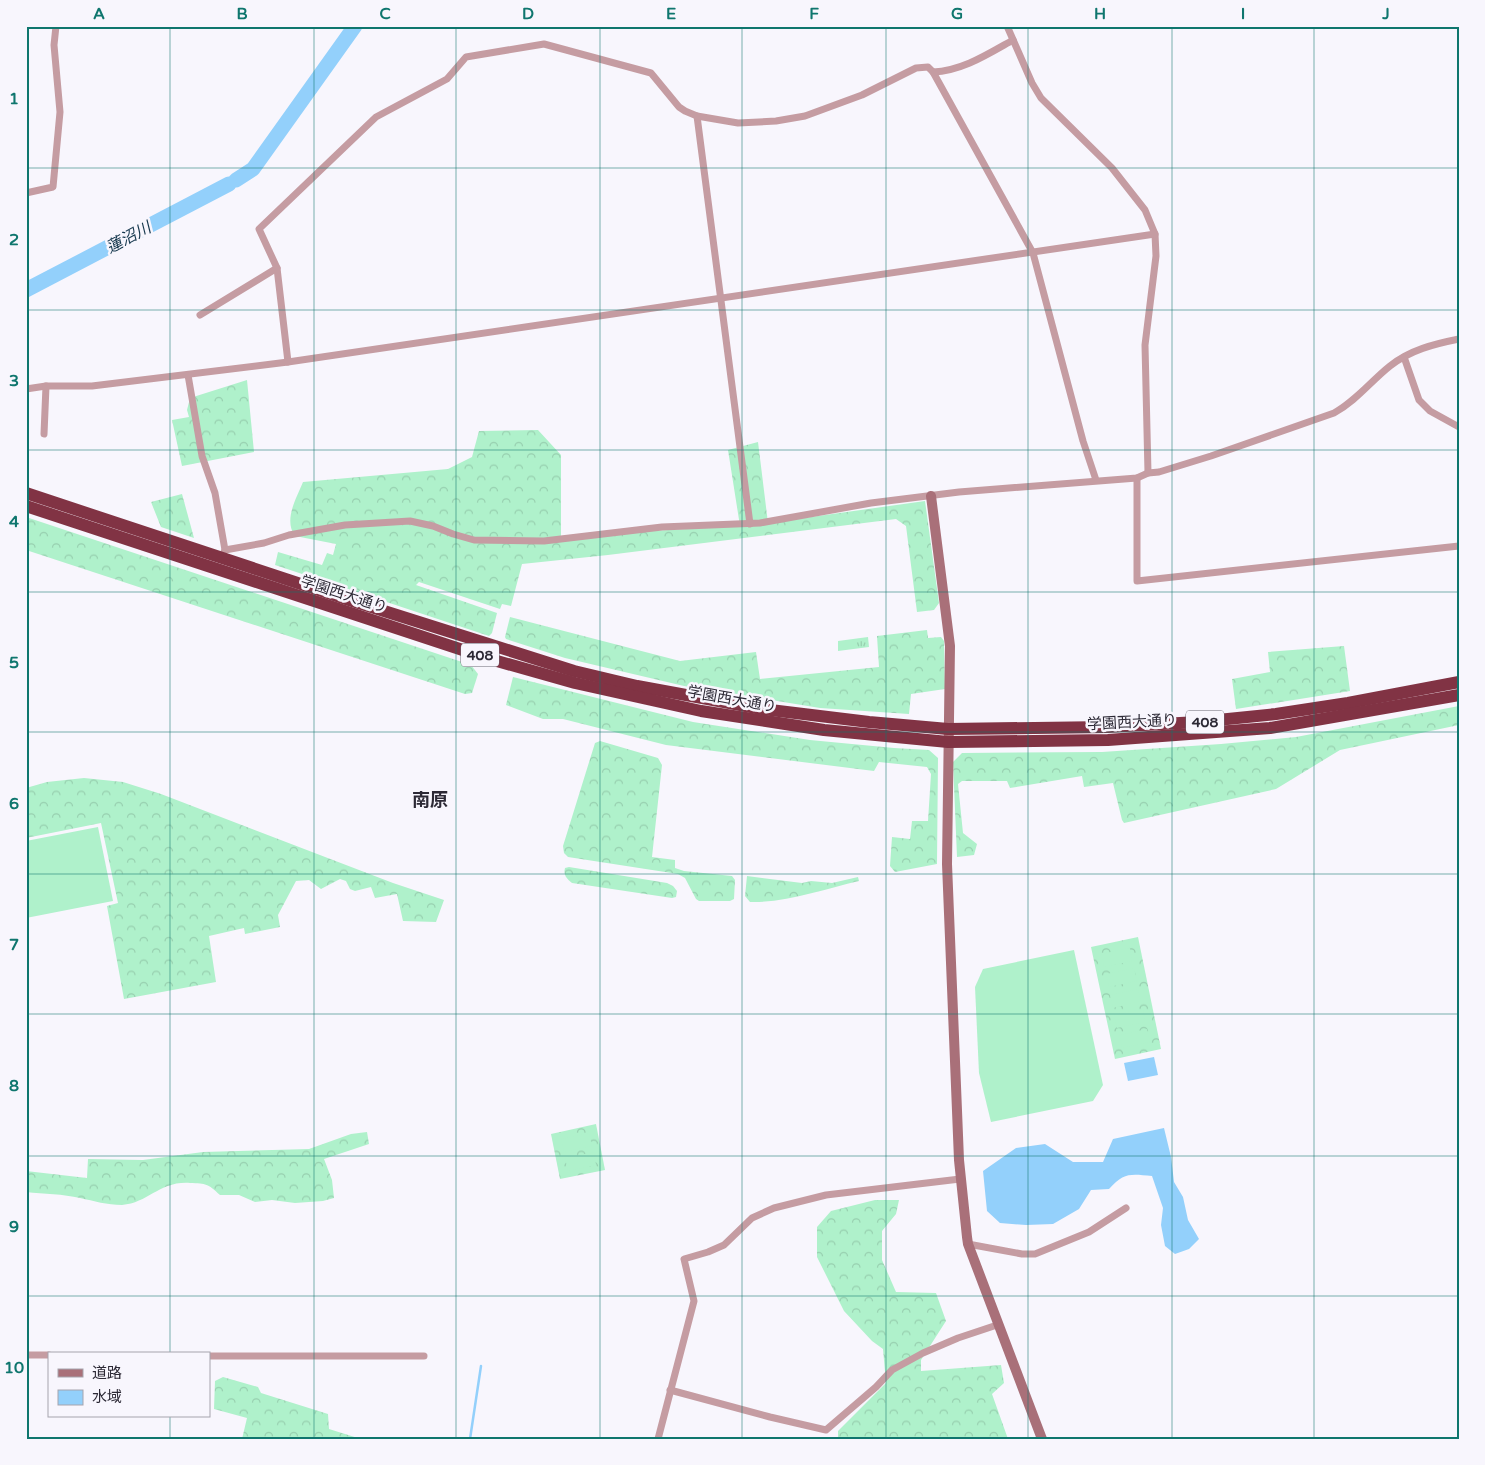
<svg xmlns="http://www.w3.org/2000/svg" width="1485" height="1465" viewBox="0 0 1485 1465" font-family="'Varela Round','Noto Sans JP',sans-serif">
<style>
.grass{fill:url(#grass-tufts)}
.forest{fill:url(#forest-crowns)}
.garden{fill:#aff1cb}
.water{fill:#93d0fb}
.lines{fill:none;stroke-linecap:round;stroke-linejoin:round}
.stream{stroke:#93d0fb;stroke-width:2.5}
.river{stroke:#93d0fb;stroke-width:15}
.street{stroke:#c59ca2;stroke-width:7}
.secondary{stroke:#a97079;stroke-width:10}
.highway{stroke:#813344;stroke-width:12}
.grid{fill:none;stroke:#0f766e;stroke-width:1;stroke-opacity:0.55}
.labels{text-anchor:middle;stroke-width:5;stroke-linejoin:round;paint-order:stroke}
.shield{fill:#f8f6fd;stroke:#696671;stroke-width:1}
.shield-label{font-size:14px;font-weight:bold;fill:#2c2935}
.street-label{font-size:15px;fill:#2c2935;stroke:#f8f6fd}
.water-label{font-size:16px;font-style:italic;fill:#14364c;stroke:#f8f6fd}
.quarter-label{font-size:18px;font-weight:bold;fill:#2c2935;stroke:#f8f6fd}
.neatline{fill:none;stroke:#0f766e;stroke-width:2}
.grid-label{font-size:16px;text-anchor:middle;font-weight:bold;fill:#0f766e}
</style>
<defs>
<pattern id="grass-tufts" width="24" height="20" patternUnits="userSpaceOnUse" patternTransform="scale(1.25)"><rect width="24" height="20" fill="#aff1cb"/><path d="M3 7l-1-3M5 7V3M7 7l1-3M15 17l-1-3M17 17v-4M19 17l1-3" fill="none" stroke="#97cfaf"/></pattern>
<pattern id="forest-crowns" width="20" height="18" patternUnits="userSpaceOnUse" patternTransform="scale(1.25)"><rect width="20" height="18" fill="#aff1cb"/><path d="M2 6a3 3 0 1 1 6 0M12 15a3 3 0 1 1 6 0" fill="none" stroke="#97cfaf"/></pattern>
</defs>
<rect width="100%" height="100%" fill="#f8f6fd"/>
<path class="grass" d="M868,637l1,10 -31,4v-10z"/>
<g class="forest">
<path d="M247,380l7,72 -72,14 -10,-46 17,-3 -2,-7 3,-12z"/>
<path d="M538,430l23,25v81l179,-10 -12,-76 30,-8 10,81 157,-22 14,102 -5,7 -17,2 -11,-86 -10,-7 -288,36 -86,9 -11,42 -9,-2 -2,5 -81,-27 -3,3 81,28 -5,20 -3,3 -214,-71 3,-13 44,13 5,-12 6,2 3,-11 -41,-8c-12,-16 2,-39 8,-54l145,-13 24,-12 7,-26z"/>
<path d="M182,494l12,44 -33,-11 -10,-25z"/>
<path d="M26,517l445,148 7,9 -6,19 -7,1 -439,-144z"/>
<path d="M510,617l170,44 76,-9 4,27 119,-12 -2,-31 50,-6 1,8 13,-1 3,4 1,48 -34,5 -2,20 -89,-6 -136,-22 -119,-28 -59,-19 -1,-2z"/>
<path d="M1344,646l6,45 -114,18 -4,-30 38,-7 -2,-20z"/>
<path d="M513,677l180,45 117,18 84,8 35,2 9,8 -1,106 -42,8 -5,-6 2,-29 18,2 2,-18h16l3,-47 -4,-7 -48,-5 -5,9 -208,-26 -103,-26h-20l-37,-14z"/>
<path d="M1459,706v19l-119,25 -64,39 -152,34 -2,-3 -9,-37 -29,4 -2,-11 -72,12 -3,-7h-45l-4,3 5,49 14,11 -3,11 -17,2 -4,-95 9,-9 140,-1 119,-8 75,-7z"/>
<path d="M600,741l58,17 4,7 -10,92 23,3v8l9,3 48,5 3,4 -1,19 -4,2h-31l-3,-2 -11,-21 -7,-4 -110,-17 -4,-4 -1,-7 32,-103z"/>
<path d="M84,778l39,4 38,12 232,89 51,17 -8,22 -33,-1 -6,-27 -22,4 -4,-11 -16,4 -5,-2 -4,-8 -6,-2 -19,10 -12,-9 -13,1 -18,34 2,12 -35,7 -1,-6 -35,8 7,46 -92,17 -17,-93 11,-3 -17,-80 -75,15v-50l21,-6z"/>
<path d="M569,867l98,16 6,3 4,5 -1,6 -4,1 -100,-15c-5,-4 -9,-8 -7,-15z"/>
<path d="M747,876l55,7 9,-2 21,2 26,-6 1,4c-34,8 -74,22 -109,21l-5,-6z"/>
<path d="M1138,937l23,112 -46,10 -24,-112z"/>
<path d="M596,1124l9,46 -45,9 -9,-45z"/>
<path d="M367,1132l2,12 -45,15 8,21 2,18 -11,3 -28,2 -23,-3 -17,2 -16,-7h-19c-13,-12 -13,-11 -30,-12 -31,-2 -41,20 -68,22 -15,0 -28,-4 -42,-7 -17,-4 -36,-4 -54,-6v-21l61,7 1,-19 55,1 60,-8 106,-3 42,-15z"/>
<path d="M875,1200h24l-3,14 -14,17v29l14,32 40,1 10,28 -25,39v11l80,-6 3,18 -12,11 16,45h-170v-8l48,-48 -3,-34 -11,-8 -28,-30 -27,-54v-30l14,-16z"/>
<path d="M223,1377l35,10 3,6 67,21 1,15 32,10h-119l5,-21 -33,-9 1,-28z"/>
</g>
<g class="garden">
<path d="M98,827l15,74 -87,17v-77z"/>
<path d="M1130,948l2,13 -28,6 -3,-13z"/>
<path d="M1074,950l29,135 -10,16 -102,21 -12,-49 -4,-86 8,-18z"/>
<path d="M1134,968l3,13 -28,6 -3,-13z"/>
<path d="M1138,989l3,12 -28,7 -3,-13z"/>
<path d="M1143,1009l2,13 -28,6 -3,-13z"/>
<path d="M1147,1029l3,13 -28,6 -3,-13z"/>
<path d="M589,1133l3,13 -28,6 -3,-13z"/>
<path d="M594,1152l2,13 -28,6 -3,-13z"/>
</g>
<g class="water">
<path d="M1154,1057l4,18 -30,6 -4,-18z"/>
<path d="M1164,1128l7,29 3,25 9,15 5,23 11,19 -10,10 -14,5 -10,-8 -4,-21 2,-17 -11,-32c-21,-2 -28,-4 -43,13l-18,1 -12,19 -26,15 -27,1 -26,-2 -13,-12 -4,-40 33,-23 29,-4 28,18h30l10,-23z"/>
</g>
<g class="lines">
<path class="stream" d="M470,1439l11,-73"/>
<g class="river">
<path d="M236,180l17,-11 102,-143"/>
<path d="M26,290l203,-106"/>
</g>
<g class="street">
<path d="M1007,26l25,57 9,15 71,70 33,42 10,24 1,22 -11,89 3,128"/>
<path d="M933,72l100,181 50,188 13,39"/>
<path d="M697,116l53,408"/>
<path d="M26,193l27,-6 7,-75 -6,-67 2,-19"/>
<path d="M200,315l77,-47"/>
<path d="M1404,357l15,43 11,11 29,16"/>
<path d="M288,362l-11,-94 -18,-39 117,-112 71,-38 19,-22 78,-13 107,29 28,34 6,4 12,5 41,7 38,-2 29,-5 57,-21 54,-27 12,-1 5,5c29,-1 55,-18 80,-32"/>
<path d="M188,375l14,81 13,37 10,57"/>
<path d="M26,389l20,-3h46l196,-24 867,-128"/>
<path d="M44,434l2,-48"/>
<path d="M1137,478v103l322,-35"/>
<path d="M222,557l3,-7 39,-7 25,-8 56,-10 65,-4 23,5 20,8 21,6 70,1 118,-14 98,-4 111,-20 88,-11 178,-14 11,-5 11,-1 52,-16 123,-43c22,-12 37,-32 56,-47 20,-16 44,-22 69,-27"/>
<path d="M968,1244l54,10h13l54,-22 37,-24"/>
<path d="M26,1355h23"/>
<path d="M209,1356h215"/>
<path d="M670,1390l100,27 56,13 50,-43 16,-17 31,-17 35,-15 39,-13"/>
<path d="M658,1439l36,-138 -10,-42 24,-7 16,-7 28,-27 22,-10 52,-13 134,-16"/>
</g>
<path class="secondary" d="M931,496l19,150 -3,218 12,296 8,77 1,7 74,195"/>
<g class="highway">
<path d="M26,493l320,106 228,72 63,15 125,23 107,13 79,7 160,-2 90,-5 78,-8 72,-11 111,-21"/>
<path d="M26,506l464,153 85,24 126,28 123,19 124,12 160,-2 162,-12 189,-33"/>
</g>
</g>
<path class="grid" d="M170,26v1328M314,26v1413M456,26v1413M600,26v1413M742,26v1413M886,26v1413M1028,26v1413M1172,26v1413M1314,26v1413M26,168h1433M26,310h1433M26,450h1433M26,592h1433M26,732h1433M26,874h1433M26,1014h1433M26,1156h1433M26,1296h1433M170,1416v23"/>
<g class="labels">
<g class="shield">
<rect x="461" y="643.5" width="38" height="23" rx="4"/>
<rect x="1186" y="710.5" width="38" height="23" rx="4"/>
</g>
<g class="shield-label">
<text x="480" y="660">408</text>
<text x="1205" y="727">408</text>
</g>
<g class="street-label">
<text transform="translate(344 594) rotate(18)" y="5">学園西大通り</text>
<text transform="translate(732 699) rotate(10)" y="5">学園西大通り</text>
<text transform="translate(1132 722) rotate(-3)" y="5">学園西大通り</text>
</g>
<g class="water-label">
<text transform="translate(128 237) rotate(-28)" y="6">蓮沼川</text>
</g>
<g class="quarter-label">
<text x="430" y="806">南原</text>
</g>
</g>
<rect width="1485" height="1465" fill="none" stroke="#f8f6fd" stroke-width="55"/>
<rect x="48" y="1352" width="162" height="65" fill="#f8f6fd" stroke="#a6a4ad"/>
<rect x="58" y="1369" width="25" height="8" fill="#a97079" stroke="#a6a4ad"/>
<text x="92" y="1378" font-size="15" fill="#2c2935">道路</text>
<rect x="58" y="1390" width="25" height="15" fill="#93d0fb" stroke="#a6a4ad"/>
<text x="92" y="1402" font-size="15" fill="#2c2935">水域</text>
<rect x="28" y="28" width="1430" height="1410" class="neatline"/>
<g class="grid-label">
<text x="99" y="19">A</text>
<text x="242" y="19">B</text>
<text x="385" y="19">C</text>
<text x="528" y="19">D</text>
<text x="671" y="19">E</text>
<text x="814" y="19">F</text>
<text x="957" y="19">G</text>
<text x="1100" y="19">H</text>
<text x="1243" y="19">I</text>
<text x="1386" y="19">J</text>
<text x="14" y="104">1</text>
<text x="14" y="245">2</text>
<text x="14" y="386">3</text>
<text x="14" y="527">4</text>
<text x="14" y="668">5</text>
<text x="14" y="809">6</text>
<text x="14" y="950">7</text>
<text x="14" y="1091">8</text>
<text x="14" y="1232">9</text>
<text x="14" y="1373">10</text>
</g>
</svg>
